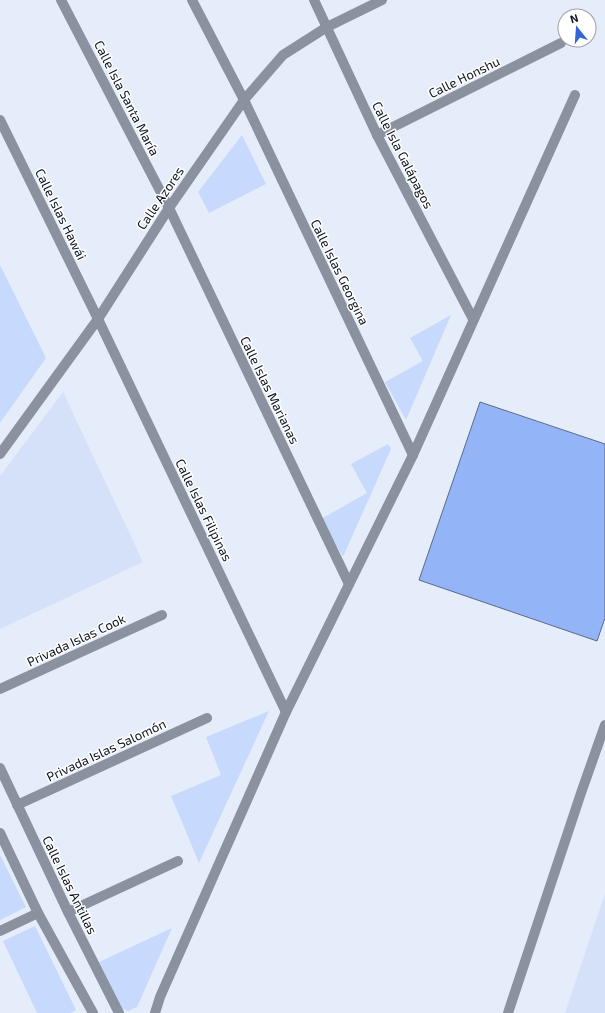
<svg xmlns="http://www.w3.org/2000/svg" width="605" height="1013" viewBox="0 0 605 1013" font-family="'Exo 2',sans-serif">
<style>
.built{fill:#d5e1f9}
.green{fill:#c7d9fc}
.building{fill:#93b5f8;stroke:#5c6a86}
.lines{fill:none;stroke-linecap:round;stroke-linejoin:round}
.minor{stroke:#8a919f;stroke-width:10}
.labels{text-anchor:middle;stroke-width:3;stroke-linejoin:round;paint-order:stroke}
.street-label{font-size:13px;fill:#0c121c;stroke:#fff}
</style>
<rect width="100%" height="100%" fill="#e6edfa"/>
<g class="built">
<path d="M63,392l80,170 -143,67v-153z"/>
<path d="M605,894v119h-40z"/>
</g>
<g class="green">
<path d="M242,135l24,49 -57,29 -11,-21z"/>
<path d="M0,265l46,93 -46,65z"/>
<path d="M451,315l-45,105 -21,-38 38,-21 -13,-23z"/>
<path d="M388,444l3,5 -48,108 -22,-38 46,-26 -16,-29z"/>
<path d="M269,711l-70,152 -28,-67 50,-21 -15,-38z"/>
<path d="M0,855l26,52 -26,13z"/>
<path d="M35,926l41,84 -6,3h-33l-34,-72z"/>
<path d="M172,928l-35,79 -9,4 -7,-3 -22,-46z"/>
</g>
<path class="building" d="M480,402l125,42v174l-8,23 -178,-61z"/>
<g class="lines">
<g class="minor">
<path d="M61,0l108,208 180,376"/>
<path d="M192,0l52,100 169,355"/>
<path d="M314,0l63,135 96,184"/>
<path d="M0,120l98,199 188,393"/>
<path d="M377,135l184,-92"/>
<path d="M0,454l98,-135 71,-111 75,-108 39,-45 44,-28 55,-27"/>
<path d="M0,689l162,-74"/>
<path d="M0,768l68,144 51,101"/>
<path d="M17,805l190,-87"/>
<path d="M0,833l38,80 55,100"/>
<path d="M68,912l110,-51"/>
<path d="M0,931l38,-18"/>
<path d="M155,1013l5,-16 126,-285 127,-257 162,-360"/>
<path d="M508,1013l73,-220 24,-68"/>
</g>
</g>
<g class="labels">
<g class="street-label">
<text transform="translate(464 77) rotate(-26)" y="5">Calle Honshu</text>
<text transform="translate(127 98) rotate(63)" y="5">Calle Isla Santa María</text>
<text transform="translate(403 155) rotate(63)" y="5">Calle Isla Galápagos</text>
<text transform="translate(160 198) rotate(-56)" y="5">Calle Azores</text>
<text transform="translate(61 214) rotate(64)" y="5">Calle Islas Hawái</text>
<text transform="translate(340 272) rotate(64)" y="5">Calle Islas Georgina</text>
<text transform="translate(270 390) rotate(64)" y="5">Calle Islas Marianas</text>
<text transform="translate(204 510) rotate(64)" y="5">Calle Islas Filipinas</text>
<text transform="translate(76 640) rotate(-25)" y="5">Privada Islas Cook</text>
<text transform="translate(106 750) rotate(-25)" y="5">Privada Islas Salomón</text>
<text transform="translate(70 885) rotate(64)" y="5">Calle Islas Antillas</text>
</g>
</g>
<g transform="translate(577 28) rotate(343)"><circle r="19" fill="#ffffff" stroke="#9ea0a4"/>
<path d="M0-3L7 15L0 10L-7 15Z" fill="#3465d5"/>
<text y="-6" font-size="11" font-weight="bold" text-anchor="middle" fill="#0c121c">N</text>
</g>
</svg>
